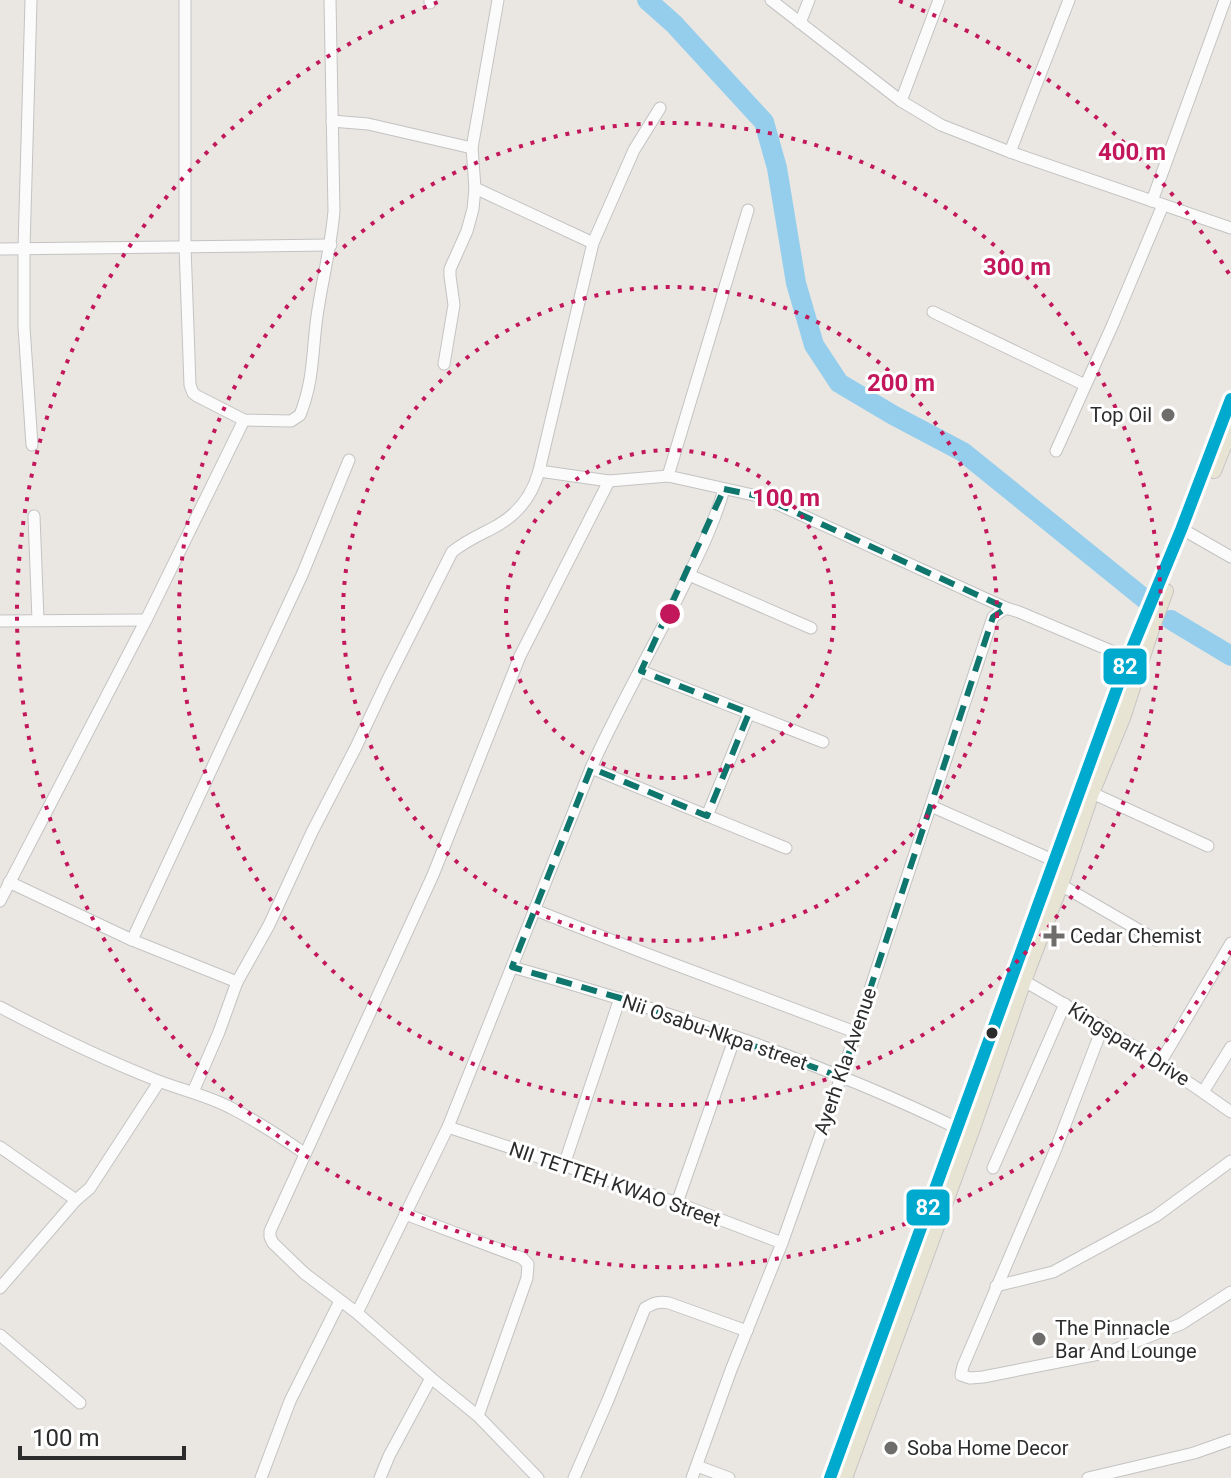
<svg xmlns="http://www.w3.org/2000/svg" width="1231" height="1478" viewBox="0 0 1231 1478" font-family="Roboto,sans-serif">
<style>
.lines{fill:none;stroke-linecap:round;stroke-linejoin:round}
.river{stroke:#95ceec;stroke-width:20}
.minor-casing{stroke:#c3c3c3;stroke-width:13}
.major-casing{stroke:#c6c4c2;stroke-width:16}
.minor{stroke:#fcfbfb;stroke-width:11}
.major{stroke:#e7e4d4;stroke-width:14}
.bus-1-casing{stroke:#fff;stroke-width:18}
.bus-1{stroke:#00a9ce;stroke-width:12}
.marked{fill:none;stroke:#0f766e;stroke-width:6;stroke-dasharray:16 10;stroke-linejoin:round}
.ring{fill:none;stroke:#c2185b;stroke-width:4;stroke-dasharray:4 8}
.poi-dot{fill:#6e6d6c;stroke:#fff;stroke-width:3}
.bus-dot{fill:#2c2c2c;stroke:#fff;stroke-width:3}
.labels{text-anchor:middle;stroke-width:6;stroke-linejoin:round;paint-order:stroke}
.poi-label{font-size:20px;fill:#2c2c2c;stroke:#fff;text-anchor:start}
.street-label{font-size:20px;fill:#2c2c2c;stroke:#fff}
.centre{fill:#c2185b;stroke:#fff;stroke-width:4}
.ring-label{font-size:24px;text-anchor:middle;font-weight:bold;fill:#c2185b;stroke:#fff;stroke-width:6;stroke-linejoin:round;paint-order:stroke}
.line-badge{stroke:#fff;stroke-width:3}
.badge-label{font-size:22px;text-anchor:middle;font-weight:bold;fill:#fff}
</style>
<rect width="100%" height="100%" fill="#eae7e2"/>
<g class="lines">
<g class="river">
<path d="M647,0l27,24 90,98 13,46 19,115 18,62 25,38 54,32 70,37 183,148"/>
<path d="M1171,620l60,36"/>
</g>
<defs>
<g id="minor">
<path d="M31,0l-7,249v78l8,118"/>
<path d="M185,0v246l5,139 3,8 4,3 47,24 47,1 9,-6c14,-35 12,-63 17,-99 5,-35 14,-69 17,-105l-4,-211"/>
<path d="M771,0l130,101 40,24 69,27 221,76"/>
<path d="M430,3v-3"/>
<path d="M800,23l9,-23"/>
<path d="M901,101l38,-101"/>
<path d="M332,121l36,3 104,24"/>
<path d="M1010,152l59,-152"/>
<path d="M475,188l118,55"/>
<path d="M1152,201l73,-201"/>
<path d="M0,249l331,-4"/>
<path d="M933,312l152,73"/>
<path d="M444,364l10,-59 -4,-29v-7l17,-38 6,-22 2,-21 -3,-40 26,-148"/>
<path d="M1056,451l57,-127 50,-119"/>
<path d="M539,471l54,-228 41,-93 26,-42"/>
<path d="M668,476l80,-266"/>
<path d="M34,516l4,104"/>
<path d="M1189,533l42,24"/>
<path d="M689,575l122,53"/>
<path d="M0,621l146,-1"/>
<path d="M641,671l182,71"/>
<path d="M591,768l195,80"/>
<path d="M1092,793l116,53"/>
<path d="M931,806l124,55"/>
<path d="M707,816l42,-103"/>
<path d="M9,882l123,58 105,42 -18,50 -26,60"/>
<path d="M1061,885l95,55"/>
<path d="M0,901l146,-281 98,-200"/>
<path d="M535,910l112,44 208,78"/>
<path d="M132,940l170,-365 47,-115"/>
<path d="M512,967c152,43 303,92 445,161"/>
<path d="M1024,981c71,40 140,83 207,131"/>
<path d="M237,982l32,-57 43,-93 44,-85 31,-66 65,-129c12,-10 25,-16 39,-23 24,-12 41,-32 48,-58l70,10 59,-5 94,21 244,111"/>
<path d="M0,1007c51,27 103,52 156,73 25,10 51,15 75,28 26,13 50,29 73,45"/>
<path d="M1103,1026l-48,125 -92,215 -2,9 9,3 13,-1 126,-25 72,-28 50,-32"/>
<path d="M1160,1063l71,-120"/>
<path d="M1203,1092l28,-45"/>
<path d="M448,1127l229,76 105,40"/>
<path d="M0,1147l76,53"/>
<path d="M564,1165l56,-167"/>
<path d="M993,1168l72,-164"/>
<path d="M677,1203l58,-166"/>
<path d="M405,1214l117,44 6,6 -1,14 -49,138"/>
<path d="M996,1286l57,-14 103,-56 75,-55"/>
<path d="M0,1288l76,-88 14,-12 69,-106"/>
<path d="M357,1313l91,-186 143,-359c27,-60 60,-117 90,-177 16,-33 33,-66 43,-102"/>
<path d="M0,1335l80,68"/>
<path d="M697,1466l32,12"/>
<path d="M261,1478l29,-77 50,-100"/>
<path d="M380,1478l9,-22 42,-78"/>
<path d="M538,1478l-60,-62 -47,-38 -74,-65 -53,-40 -31,-30 -3,-6v-6l163,-356 87,-219 89,-175"/>
<path d="M574,1478l34,-78 37,-92c9,-5 14,-7 24,-5l78,28"/>
<path d="M692,1478l39,-108 51,-127 59,-166 152,-460 13,-9 13,4 109,46"/>
<path d="M1088,1478l106,-25 37,-13"/>
</g>
<g id="major">
<path d="M1214,471l17,-42"/>
<path d="M830,1478l298,-820 53,-128 50,-131"/>
<path d="M845,1478l128,-350 51,-147 37,-96 31,-92 31,-75 30,-92 13,-35"/>
</g>
</defs>
<use href="#minor" class="minor-casing"/>
<use href="#major" class="major-casing"/>
<use href="#minor" class="minor"/>
<use href="#major" class="major"/>
<defs>
<path id="bus-1" d="M830,1478l298,-820 53,-128 50,-131"/>
</defs>
<use href="#bus-1" class="bus-1-casing"/>
<use href="#bus-1" class="bus-1"/>
</g>
<path class="marked" d="M724,489l38,8 244,111 -13,9 -152,460 -221,-79 -108,-31 79,-199 116,48 42,-103 -108,-42z"/>
<g class="ring">
<circle cx="670" cy="614" r="164"/>
<circle cx="670" cy="614" r="327"/>
<circle cx="670" cy="614" r="491"/>
<path d="M1231 951A654 654 0 1 1 441 1M899 1A654 654 0 0 1 1231 277"/>
</g>
<g class="poi-dot">
<circle cx="1168" cy="415" r="8"/>
<path d="M1050 924h8v8h8v8h-8v8h-8v-8h-8v-8h8z"/>
<circle cx="1039" cy="1339" r="8"/>
<circle cx="891" cy="1448" r="8"/>
</g>
<circle class="bus-dot" cx="992" cy="1033" r="7"/>
<g class="labels">
<g class="poi-label">
<text x="1152" y="422" text-anchor="end">Top Oil</text>
<text x="1070" y="943">Cedar Chemist</text>
<text x="1055" y="1335">The Pinnacle<tspan x="1055" dy="23">Bar And Lounge</tspan></text>
<text x="907" y="1455">Soba Home Decor</text>
</g>
<g class="street-label">
<text transform="translate(715 1032) rotate(19)" y="7">Nii Osabu-Nkpa street</text>
<text transform="translate(1129 1044) rotate(32)" y="7">Kingspark Drive</text>
<text transform="translate(845 1061) rotate(-71)" y="7">Ayerh Kla Avenue</text>
<text transform="translate(615 1184) rotate(19)" y="7">NII TETTEH KWAO Street</text>
</g>
</g>
<circle cx="670" cy="614" r="12" class="centre"/>
<g class="ring-label">
<text x="1132" y="160">400 m</text>
<text x="1017" y="275">300 m</text>
<text x="901" y="391">200 m</text>
<text x="786" y="506">100 m</text>
</g>
<g class="line-badge">
<rect x="1102" y="647" width="46" height="39" rx="8" fill="#00a9ce"/>
<rect x="905" y="1188" width="46" height="39" rx="8" fill="#00a9ce"/>
</g>
<g class="badge-label">
<text x="1125" y="674">82</text>
<text x="928" y="1215">82</text>
</g>
<path d="M20 1446v12h164v-12" fill="none" stroke="#2c2c2c" stroke-width="4"/>
<text x="32" y="1446" font-size="24" fill="#2c2c2c" stroke="#ffffff" stroke-width="6" paint-order="stroke">100 m</text>
</svg>
